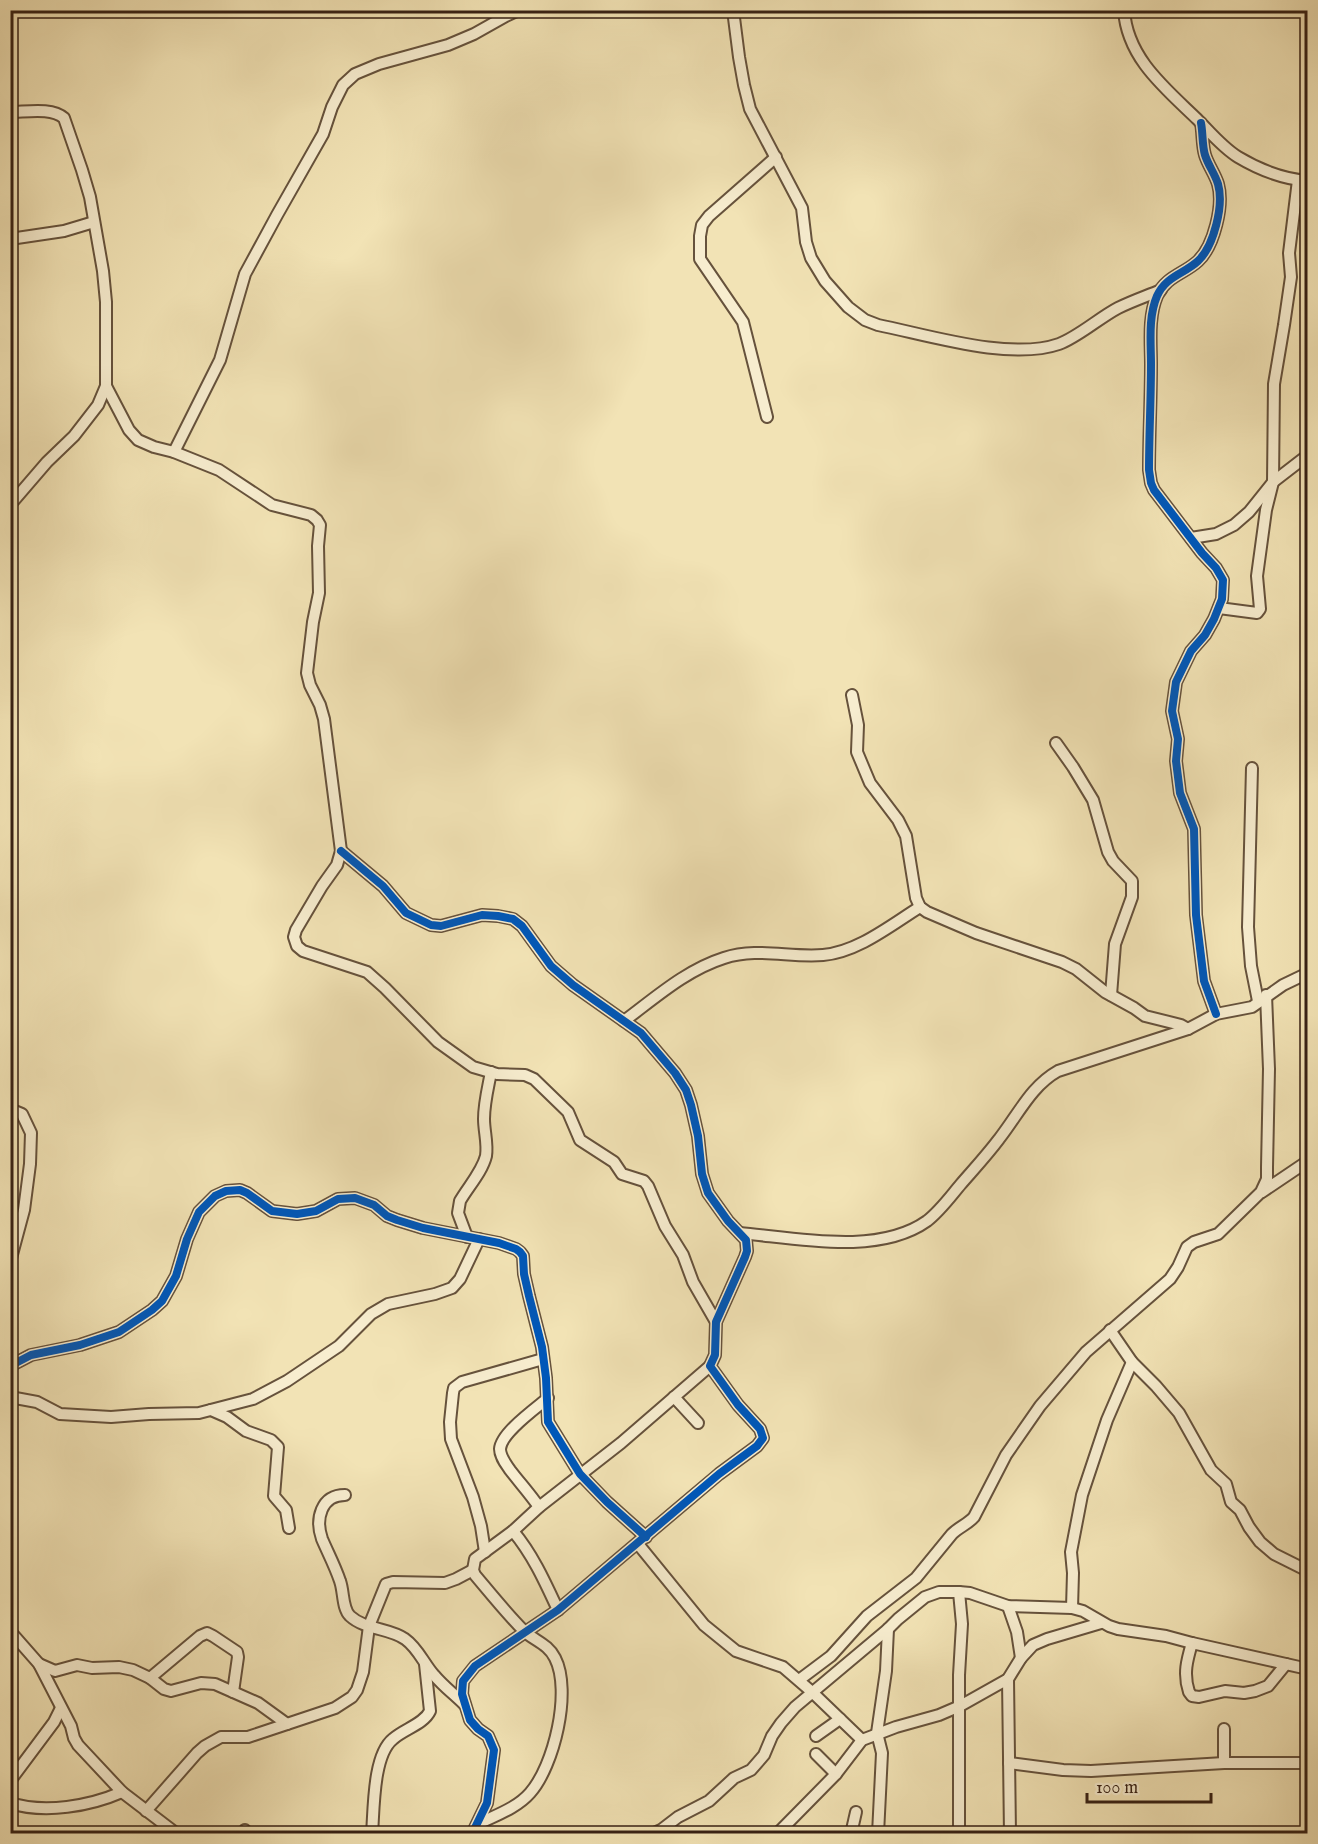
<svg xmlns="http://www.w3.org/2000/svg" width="1318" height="1844" viewBox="0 0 1318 1844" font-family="'IM FELL English',serif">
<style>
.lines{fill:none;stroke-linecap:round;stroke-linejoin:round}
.minor-casing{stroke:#66523c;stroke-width:14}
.minor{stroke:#f7edcf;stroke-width:10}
.cycleway-casing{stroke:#f7edcf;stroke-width:11}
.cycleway{stroke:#0057b8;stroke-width:8}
</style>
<rect width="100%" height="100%" fill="#f2e3b5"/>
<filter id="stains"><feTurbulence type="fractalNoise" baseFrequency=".00333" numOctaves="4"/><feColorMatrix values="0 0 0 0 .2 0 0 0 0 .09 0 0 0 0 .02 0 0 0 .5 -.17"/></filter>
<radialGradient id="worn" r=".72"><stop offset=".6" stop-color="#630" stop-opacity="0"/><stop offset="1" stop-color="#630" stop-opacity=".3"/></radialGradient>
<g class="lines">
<defs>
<g id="minor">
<path d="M733,10l6,47 5,28 6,24 52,99 4,34 5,16 14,23 23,26 17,13 13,5c50,10 132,36 181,19 19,-7 40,-26 59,-36 14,-7 29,-12 43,-18"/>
<path d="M1124,10c3,48 41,78 73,109 13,13 25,28 41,38 20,12 46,22 70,24"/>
<path d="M10,112c16,0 42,-5 54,6l18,52 8,27 13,74 3,31v84l-8,19 -24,31 -27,26 -37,43"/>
<path d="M1201,123c2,10 1,22 4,32 3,10 10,19 13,29 6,21 -4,62 -20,77 -14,13 -32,15 -41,35 -9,21 -6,47 -6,68 0,36 -2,71 -2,106l2,13 3,7 48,63 14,15 7,12 -1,19 -8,20 -9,16 -14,16 -15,31 -4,29 6,28 -2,22 4,32 14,36 2,86 8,66 12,33"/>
<path d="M10,239l54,-8 30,-9"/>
<path d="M106,386l23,44 9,10 16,7 20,5 45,18 53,35 39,10 6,5 3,5 -2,21 1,47 -6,29 -6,51 3,12 10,20 4,14 17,132 -4,14 -15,21 -26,44 -2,7 3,9 6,5 64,21 18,16 53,54 35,25 24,7 28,1 9,4 34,33 12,28 34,22 8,12 22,7 4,5 17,40 18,29 10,27 23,40"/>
<path d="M767,417l-24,-95 -43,-63v-23l2,-11 7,-9 67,-59"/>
<path d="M174,452l46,-92 25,-86 32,-59 46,-81 9,-27 11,-22 12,-11 24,-10 69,-19 26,-11 32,-18 13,-6"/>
<path d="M1191,538l25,-4 18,-9 15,-13 24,-30 35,-27"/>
<path d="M1219,608l38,5 3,-4 -3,-33 9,-66 7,-28 1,-98 10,-59 7,-48 -2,-24 9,-73"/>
<path d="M852,695l6,30 -1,27 13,31 28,37 8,16 10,62 4,9 7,5 49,21 86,29 14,7 29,23 29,16 11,8 36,9 7,4"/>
<path d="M1056,743l17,24 20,33 15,52 5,9 19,20v16l-17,47 -4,51"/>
<path d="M1252,768l-4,159 3,39 7,35"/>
<path d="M341,851l42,35 23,27 25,12 10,1 41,-11 16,1 15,3 9,7 29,40 22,19 68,48 34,40 11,17 5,15 7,31 4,38 6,19 20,28 18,19 1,11 -2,6 -29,65 -1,33 -5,11 28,39 22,24 3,9 -6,8 -38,28 -161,136 -83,56 -12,15 -1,13 8,26 8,9 10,7 6,14 -7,53 -15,31"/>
<path d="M624,1021c31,-23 62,-51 100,-63 33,-11 66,0 99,-3 35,-3 68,-30 97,-48"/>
<path d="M10,1109l12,5 9,19 -1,31 -6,46 -14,52"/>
<path d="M1262,1192l46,-31"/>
<path d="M740,1233c56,5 138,23 187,-12 13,-10 23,-24 34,-37 13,-15 26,-29 38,-45 19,-24 32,-53 59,-68l130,-42 28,-15 36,-7 31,-22 25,-12"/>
<path d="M467,1237l-9,-24 2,-12c8,-14 22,-29 26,-45 2,-12 -2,-25 -2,-37 0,-16 4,-31 7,-47"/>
<path d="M1110,1330l22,32 24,24 23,27 32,57 15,14 5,18 9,8 9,17 11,15 14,12 34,17"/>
<path d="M10,1366l21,-11 49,-10 39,-13 33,-22 10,-9 14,-25 11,-37 12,-27 16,-16 11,-5 14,-1 7,3 25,18 25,3 19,-3 22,-12 17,-1 19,7 13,11 10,4 26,8 76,15 17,6 4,3 3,4 1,18 5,22 13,51 4,31 2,44 32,52 27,28 39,35"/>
<path d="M10,1397l27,5 23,12 51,3 38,-3 50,-1 54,-14 34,-18 52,-35 32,-32 17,-10 47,-10 17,-6 8,-9 19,-40"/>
<path d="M674,1397l24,26"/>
<path d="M211,1410l16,7 19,14 25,9 7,7 -4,49 12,14 3,18"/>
<path d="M345,1495c-24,0 -30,24 -23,44 6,14 13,27 18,42 4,11 2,27 10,35 15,14 40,12 55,23 13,9 19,25 29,36 9,11 20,19 30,29"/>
<path d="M539,1507c-9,-13 -19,-24 -29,-37 -4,-6 -10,-13 -10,-21 1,-16 35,-40 48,-51"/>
<path d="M513,1531c20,24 32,51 45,79"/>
<path d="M638,1544l66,81 32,26 47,16 29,25 50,48"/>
<path d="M485,1552l-4,-26 -8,-29 -22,-58 -1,-17 3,-29 1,-5 8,-6 81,-23"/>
<path d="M959,1592l3,32 -3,51v159"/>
<path d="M1008,1606l9,26 4,26"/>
<path d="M1072,1608l1,-35 -2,-21 11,-57 25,-75 25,-58"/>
<path d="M10,1631l29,33 32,62 3,12 4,7 44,47 55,42"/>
<path d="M1192,1643c-5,17 -9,31 -3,49l3,4 7,1 26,-6 19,2 11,-2 13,-5 18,-22"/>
<path d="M39,1664l16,7 22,-6 15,3 27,-1 14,3 17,8 14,11 7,2 30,-8 14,1 43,19 29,21"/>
<path d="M150,1678l50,-42 7,-3 6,3 24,16 1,5 -5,35"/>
<path d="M1008,1679l2,155"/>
<path d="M799,1680l32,-24 36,-40 49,-38 36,-44c7,-7 16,-10 22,-17l32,-62 34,-49 46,-54 84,-73 8,-12 9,-20 7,-5 24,-8 43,-42 6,-13v-12l2,-98 -3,-74"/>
<path d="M1224,1729v34"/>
<path d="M816,1736l24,-17"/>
<path d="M816,1754l20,20"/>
<path d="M1009,1763l54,7 28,1 133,-8h84"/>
<path d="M10,1781l44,-59 7,-14"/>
<path d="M10,1803c35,11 80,3 112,-11"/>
<path d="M146,1811l51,-58 8,-7 16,-9h27l87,-29 17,-11 5,-7 6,-18 6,-46 17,-42 7,-2 52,1 11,-4 17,-9"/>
<path d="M478,1824c18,-9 39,-16 52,-31 24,-27 42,-102 25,-135 -7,-14 -20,-17 -31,-27 -17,-17 -33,-37 -49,-56l-2,-5 2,-11 38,-28 26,-24 82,-64 89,-77"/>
<path d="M243,1834l2,-4"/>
<path d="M372,1834c2,-26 1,-79 21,-95 11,-10 31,-15 37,-28l-5,-47"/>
<path d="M652,1834l9,-4 17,-13 31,-16 25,-23 17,-8 13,-15 8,-19 9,-13 14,-16 93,-78 10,-10 27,-22 14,-5h20l11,1 38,13 64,2 11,3 26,15 9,3 48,7 26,7 116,26"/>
<path d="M777,1834l59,-60 26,-34 34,-13 43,-12 21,-9 48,-27 13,-21 12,-13 14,-6 54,-16"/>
<path d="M851,1834l5,-22"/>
<path d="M878,1834l4,-81 -5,-20 9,-62 2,-42"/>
</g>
</defs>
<use href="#minor" class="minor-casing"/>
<use href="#minor" class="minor"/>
<defs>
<g id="cycleway">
<path d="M1201,123c2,10 1,22 4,32 3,10 10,19 13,29 6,21 -4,62 -20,77 -14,13 -32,15 -41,35 -9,21 -6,47 -6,68 0,36 -2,71 -2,106l2,13 3,7 48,63 14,15 7,12 -1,19 -8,20 -9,16 -14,16 -15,31 -4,29 6,28 -2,22 4,32 14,36 2,86 8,66 12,33"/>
<path d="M341,851l42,35 23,27 25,12 10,1 41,-11 16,1 15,3 9,7 29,40 22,19 68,48 34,40 11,17 5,15 7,31 4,38 6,19 20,28 18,19 1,11 -2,6 -29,65 -1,33 -5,11 28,39 22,24 3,9 -6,8 -38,28 -161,136 -83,56 -12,15 -1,13 8,26 8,9 10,7 6,14 -7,53 -15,31"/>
<path d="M10,1366l21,-11 49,-10 39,-13 33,-22 10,-9 14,-25 11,-37 12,-27 16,-16 11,-5 14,-1 7,3 25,18 25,3 19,-3 22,-12 17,-1 19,7 13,11 10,4 26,8 76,15 17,6 4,3 3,4 1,18 5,22 13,51 4,31 2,44 32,52 27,28 39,35"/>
</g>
</defs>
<use href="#cycleway" class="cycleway-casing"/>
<use href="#cycleway" class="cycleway"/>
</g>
<rect width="1318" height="1844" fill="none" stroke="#f2e3b5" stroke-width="36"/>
<rect x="12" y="12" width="1294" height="1820" fill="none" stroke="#372114" stroke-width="3"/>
<rect x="18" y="18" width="1282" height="1808" fill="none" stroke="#372114" stroke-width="1.5"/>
<path d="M1087 1793v9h124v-9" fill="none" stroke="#372114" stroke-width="3"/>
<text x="1096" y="1793" font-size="18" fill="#372114" stroke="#f7edcf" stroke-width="4.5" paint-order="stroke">100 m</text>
<rect width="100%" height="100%" filter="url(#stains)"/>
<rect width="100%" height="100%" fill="url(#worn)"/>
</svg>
